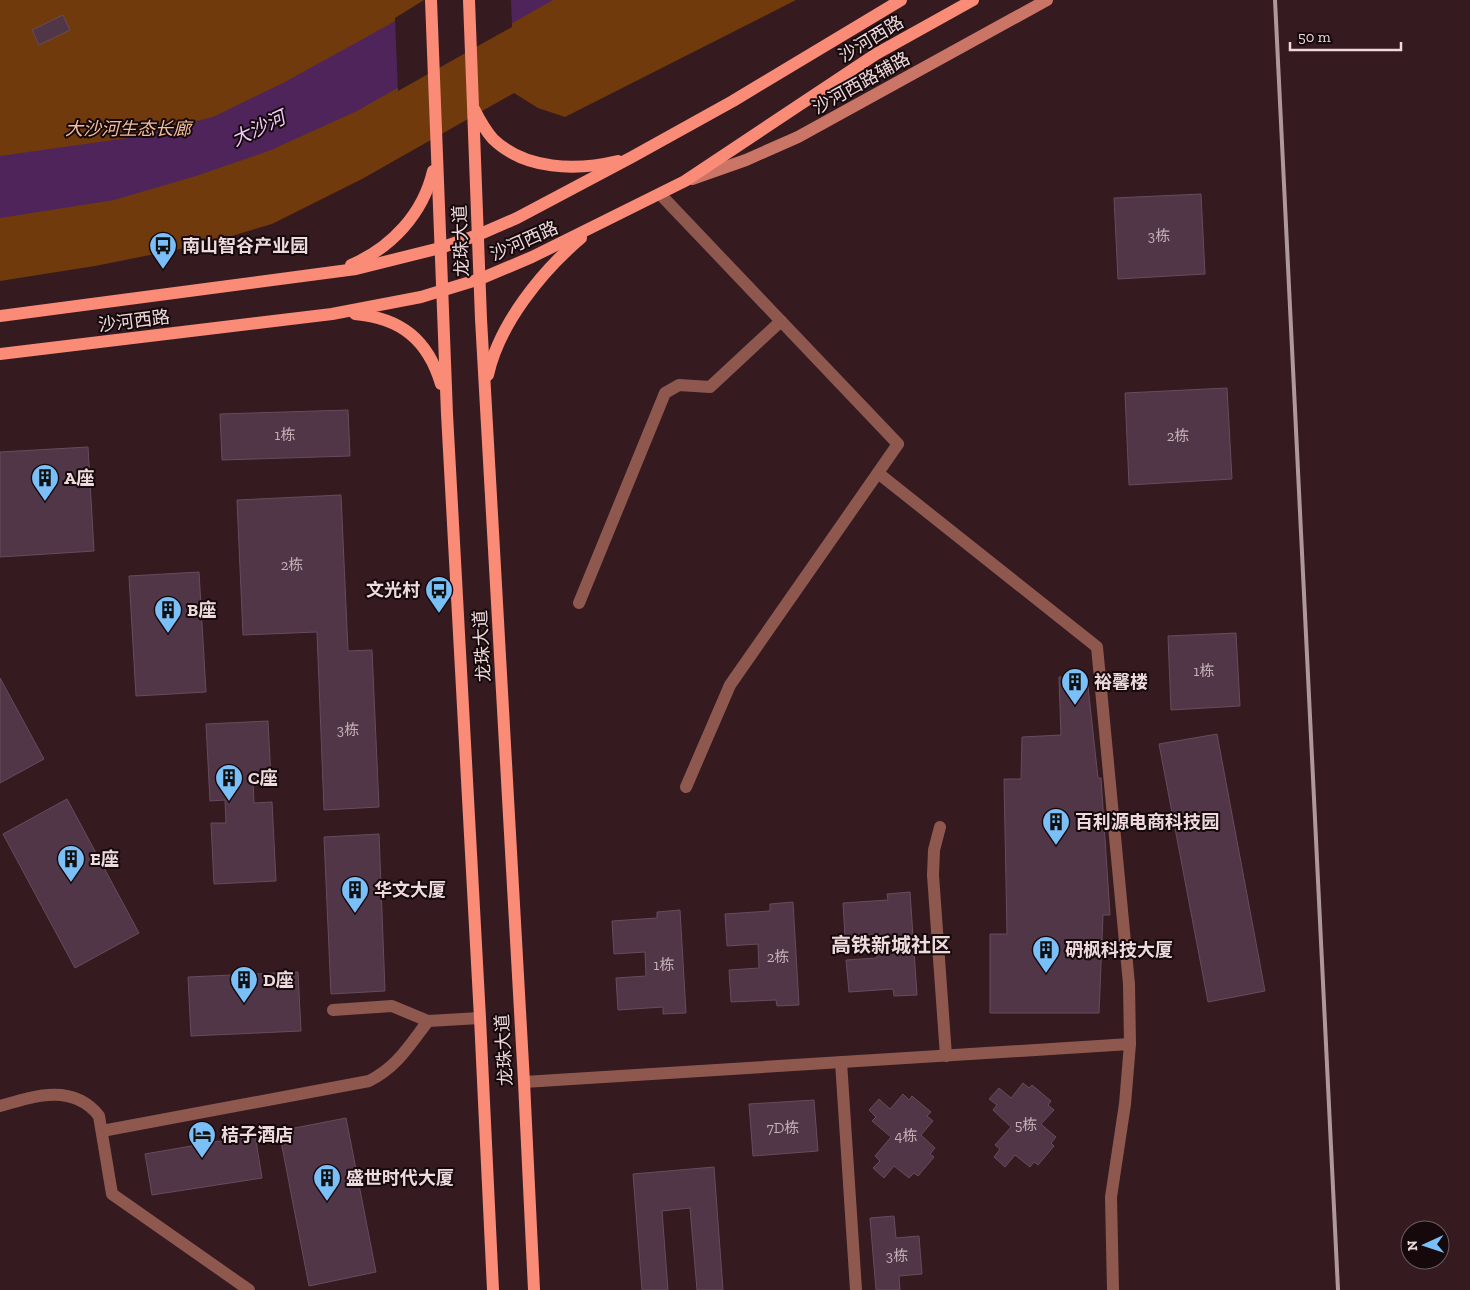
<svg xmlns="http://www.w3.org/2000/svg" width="1470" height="1290" viewBox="0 0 1470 1290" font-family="'Zilla Slab','Noto Sans SC',serif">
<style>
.green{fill:#703a0c}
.water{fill:#4e245b}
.pier{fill:#351a20}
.building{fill:#503646;stroke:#674c5c}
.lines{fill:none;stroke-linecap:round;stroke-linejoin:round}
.minor{stroke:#8e584f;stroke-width:12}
.tertiary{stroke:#8e584f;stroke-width:12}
.secondary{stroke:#cb7566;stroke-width:12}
.primary{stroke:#fa8b77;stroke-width:12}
.rail{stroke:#ae989c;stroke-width:4}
.labels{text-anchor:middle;stroke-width:4;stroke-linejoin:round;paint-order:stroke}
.number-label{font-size:15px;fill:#c6b1b7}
.street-label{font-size:18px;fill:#eedadd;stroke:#15090b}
.park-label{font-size:18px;font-style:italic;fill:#f3bd98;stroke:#15090b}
.poi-label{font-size:18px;font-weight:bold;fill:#eedadd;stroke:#15090b;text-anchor:start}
.water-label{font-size:19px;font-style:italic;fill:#f0c9fc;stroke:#15090b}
.quarter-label{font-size:20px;font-weight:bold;fill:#eedadd;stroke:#15090b}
</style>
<rect width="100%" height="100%" fill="#351a20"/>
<path class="green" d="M0,0h796l-231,117 -27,-9 -24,-15 -152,86 -90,45 -67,20 -110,22 -95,15z"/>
<path class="water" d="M429,0h124l-196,111 -86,39 -75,26 -82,24 -114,18v-62l128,-18 85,-21 72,-35 105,-58z"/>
<path class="pier" d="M424,0h87l1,27 -114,64 -3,-73z"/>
<g class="building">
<path d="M63,15l7,15 -31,15 -7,-15z"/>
<path d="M1201,194l4,80 -87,5 -4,-81z"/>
<path d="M1227,388l5,91 -103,6 -4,-92z"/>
<path d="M348,410l2,46 -128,4 -2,-46z"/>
<path d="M88,447l6,104 -94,6v-105z"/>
<path d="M341,495l7,156 24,-1 7,157 -55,3 -7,-178 -74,3 -6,-135z"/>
<path d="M199,572l7,120 -70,4 -7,-120z"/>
<path d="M1236,633l4,73 -69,4 -3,-74z"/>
<path d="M1059,677h28l11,101h3l9,137h-7l-4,98h-109v-79h17l-3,-155h17l1,-42 39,-2z"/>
<path d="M0,678l44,81 -44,24z"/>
<path d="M268,721l3,58 -18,1 1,23 18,-1 4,79 -62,3 -3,-61h15l-1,-23 -15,1 -4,-77z"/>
<path d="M1217,734l48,257 -57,11 -49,-258z"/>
<path d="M67,799l72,134 -64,35 -72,-134z"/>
<path d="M379,834l6,157 -54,3 -7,-157z"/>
<path d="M910,892l7,103 -23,1 -1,-7 -44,3 -3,-32 31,-2 -2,-24 -30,2 -2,-33 45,-3 -1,-6z"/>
<path d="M793,902l6,103 -22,1 -1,-6 -45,2 -2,-32 30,-2 -1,-24 -31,2 -2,-32 45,-3v-7z"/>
<path d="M680,910l6,103 -23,1v-7l-45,3 -2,-32 30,-2 -1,-24 -31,2 -2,-33 45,-3v-6z"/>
<path d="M298,972l3,59 -110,5 -3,-59z"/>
<path d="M1023,1083l6,5 3,-3 19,16 -3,4 6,5 -13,14 15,13 -5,6 3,3 -16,19 -4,-3 -4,5 -15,-12 -10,12 -11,-10 6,-8 -5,-4 16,-18 -18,-17 4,-5 -8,-6 10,-11 12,10z"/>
<path d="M903,1094l6,6 3,-4 19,16 -4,4 6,5 -12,14 14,13 -5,6 4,3 -16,19 -4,-3 -5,5 -15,-12 -10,12 -11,-10 7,-7 -5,-5 16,-19 -19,-16 4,-4 -7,-7 10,-11 11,10z"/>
<path d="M814,1100l4,51 -65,5 -4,-52z"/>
<path d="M346,1118l30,154 -67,14 -30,-155z"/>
<path d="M255,1135l7,43 -110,17 -7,-41z"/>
<path d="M714,1167l9,123h-26l-7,-82 -28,3 6,79h-26l-9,-116z"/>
<path d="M894,1216l2,22 23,-2 3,38 -23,2 1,14h-24l-6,-72z"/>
</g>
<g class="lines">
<g class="minor">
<path d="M660,194l238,250 -168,241 -44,102"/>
<path d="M878,473l219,174 32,337 1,60"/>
<path d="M579,603l86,-210 14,-8 31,2 71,-66"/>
<path d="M940,827l-6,23 -1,25 13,181"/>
<path d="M333,1010l59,-4 36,15 52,-3"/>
<path d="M841,1062l15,228"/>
<path d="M0,1106c34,-10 73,-23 99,10l13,78 137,96"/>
<path d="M102,1131l267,-50c28,-14 40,-35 59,-60"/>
</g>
<path class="tertiary" d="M524,1082l606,-38 -5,60 -14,93 2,93"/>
<path class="secondary" d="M692,179l54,-19 52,-23 249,-137"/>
<g class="primary">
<path d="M431,0l16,414 33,604 13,272"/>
<path d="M469,0l12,319 43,763 10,208"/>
<path d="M474,109c5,10 11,21 19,30 32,31 83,32 125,22"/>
<path d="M351,265c40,-17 72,-51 82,-94"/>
<path d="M355,314c46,4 73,26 86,70"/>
<path d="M0,316l356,-47 84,-21 38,-13 39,-17 115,-61 101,-56 168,-101"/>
<path d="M0,354l332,-40 89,-17 59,-18 52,-22 153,-76 191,-127 97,-54"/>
<path d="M488,375c11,-51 54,-104 93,-137"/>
</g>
<path class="rail" d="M1275,0l63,1290"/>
</g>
<defs>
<symbol id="bus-pin" viewBox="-11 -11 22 30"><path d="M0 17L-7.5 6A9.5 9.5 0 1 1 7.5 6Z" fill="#7abff8" stroke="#15090b"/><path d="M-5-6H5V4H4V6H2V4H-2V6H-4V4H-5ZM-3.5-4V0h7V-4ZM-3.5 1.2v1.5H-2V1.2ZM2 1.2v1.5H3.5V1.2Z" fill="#111"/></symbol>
<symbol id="building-pin" viewBox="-11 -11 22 30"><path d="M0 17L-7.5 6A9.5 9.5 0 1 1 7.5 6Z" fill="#7abff8" stroke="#15090b"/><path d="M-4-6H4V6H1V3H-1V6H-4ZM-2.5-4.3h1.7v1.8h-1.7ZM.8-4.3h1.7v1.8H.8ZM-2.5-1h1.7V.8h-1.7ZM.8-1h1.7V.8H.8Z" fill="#111"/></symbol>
<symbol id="hotel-pin" viewBox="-11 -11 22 30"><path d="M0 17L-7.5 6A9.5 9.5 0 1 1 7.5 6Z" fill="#7abff8" stroke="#15090b"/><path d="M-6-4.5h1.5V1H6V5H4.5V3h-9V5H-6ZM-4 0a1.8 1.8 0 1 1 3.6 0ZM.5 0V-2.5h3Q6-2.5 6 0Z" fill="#111"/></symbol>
</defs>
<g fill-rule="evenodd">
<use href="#bus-pin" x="147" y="230" width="32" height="43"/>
<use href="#building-pin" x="29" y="462" width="32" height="43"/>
<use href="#bus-pin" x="423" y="574" width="32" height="43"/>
<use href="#building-pin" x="152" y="594" width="32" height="43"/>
<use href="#building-pin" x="1059" y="666" width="32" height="43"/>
<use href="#building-pin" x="213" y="762" width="32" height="43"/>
<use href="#building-pin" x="1040" y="806" width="32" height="43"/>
<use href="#building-pin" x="55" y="843" width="32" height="43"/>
<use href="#building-pin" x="339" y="874" width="32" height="43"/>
<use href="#building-pin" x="1030" y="934" width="32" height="43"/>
<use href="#building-pin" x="228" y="964" width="32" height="43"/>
<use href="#hotel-pin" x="186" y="1119" width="32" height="43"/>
<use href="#building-pin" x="311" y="1162" width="32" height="43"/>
</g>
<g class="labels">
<g class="number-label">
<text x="1159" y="241">3栋</text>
<text x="285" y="440">1栋</text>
<text x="1178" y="441">2栋</text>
<text x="292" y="570">2栋</text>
<text x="1204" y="676">1栋</text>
<text x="348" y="735">3栋</text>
<text x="778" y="962">2栋</text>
<text x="664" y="970">1栋</text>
<text x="1026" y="1130">5栋</text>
<text x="783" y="1133">7D栋</text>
<text x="906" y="1141">4栋</text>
<text x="897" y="1261">3栋</text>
</g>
<g class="street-label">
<text transform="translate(871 39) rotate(-31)" y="6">沙河西路</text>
<text transform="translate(861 83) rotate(-29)" y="6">沙河西路辅路</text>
<text transform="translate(461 241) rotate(-92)" y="6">龙珠大道</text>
<text transform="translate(524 241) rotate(-24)" y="6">沙河西路</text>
<text transform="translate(134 321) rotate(-7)" y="6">沙河西路</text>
<text transform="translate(482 646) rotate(-93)" y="6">龙珠大道</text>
<text transform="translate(504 1050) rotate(-93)" y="6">龙珠大道</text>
</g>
<g class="park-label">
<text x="128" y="135">大沙河生态长廊</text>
</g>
<g class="poi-label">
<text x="182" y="252">南山智谷产业园</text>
<text x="64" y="484">A座</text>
<text x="420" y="596" text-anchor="end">文光村</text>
<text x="187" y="616">B座</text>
<text x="1094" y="688">裕馨楼</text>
<text x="248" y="784">C座</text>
<text x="1075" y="828">百利源电商科技园</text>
<text x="90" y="865">E座</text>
<text x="374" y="896">华文大厦</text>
<text x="1065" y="956">砃枫科技大厦</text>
<text x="263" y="986">D座</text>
<text x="221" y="1141">桔子酒店</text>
<text x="346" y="1184">盛世时代大厦</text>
</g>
<g class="water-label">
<text transform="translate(258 128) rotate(-25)" y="7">大沙河</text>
</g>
<g class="quarter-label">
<text x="891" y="952">高铁新城社区</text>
</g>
</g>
<g transform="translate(1425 1245) rotate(267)"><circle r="24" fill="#15090b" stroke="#6c5d5f"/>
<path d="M0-4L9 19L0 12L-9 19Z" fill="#7abff8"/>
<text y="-8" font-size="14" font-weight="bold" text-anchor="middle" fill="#eedadd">N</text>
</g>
<path d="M1290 42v8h111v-8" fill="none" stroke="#eedadd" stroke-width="2.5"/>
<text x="1298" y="42" font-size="15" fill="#eedadd" stroke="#15090b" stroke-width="4" paint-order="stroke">50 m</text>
</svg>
